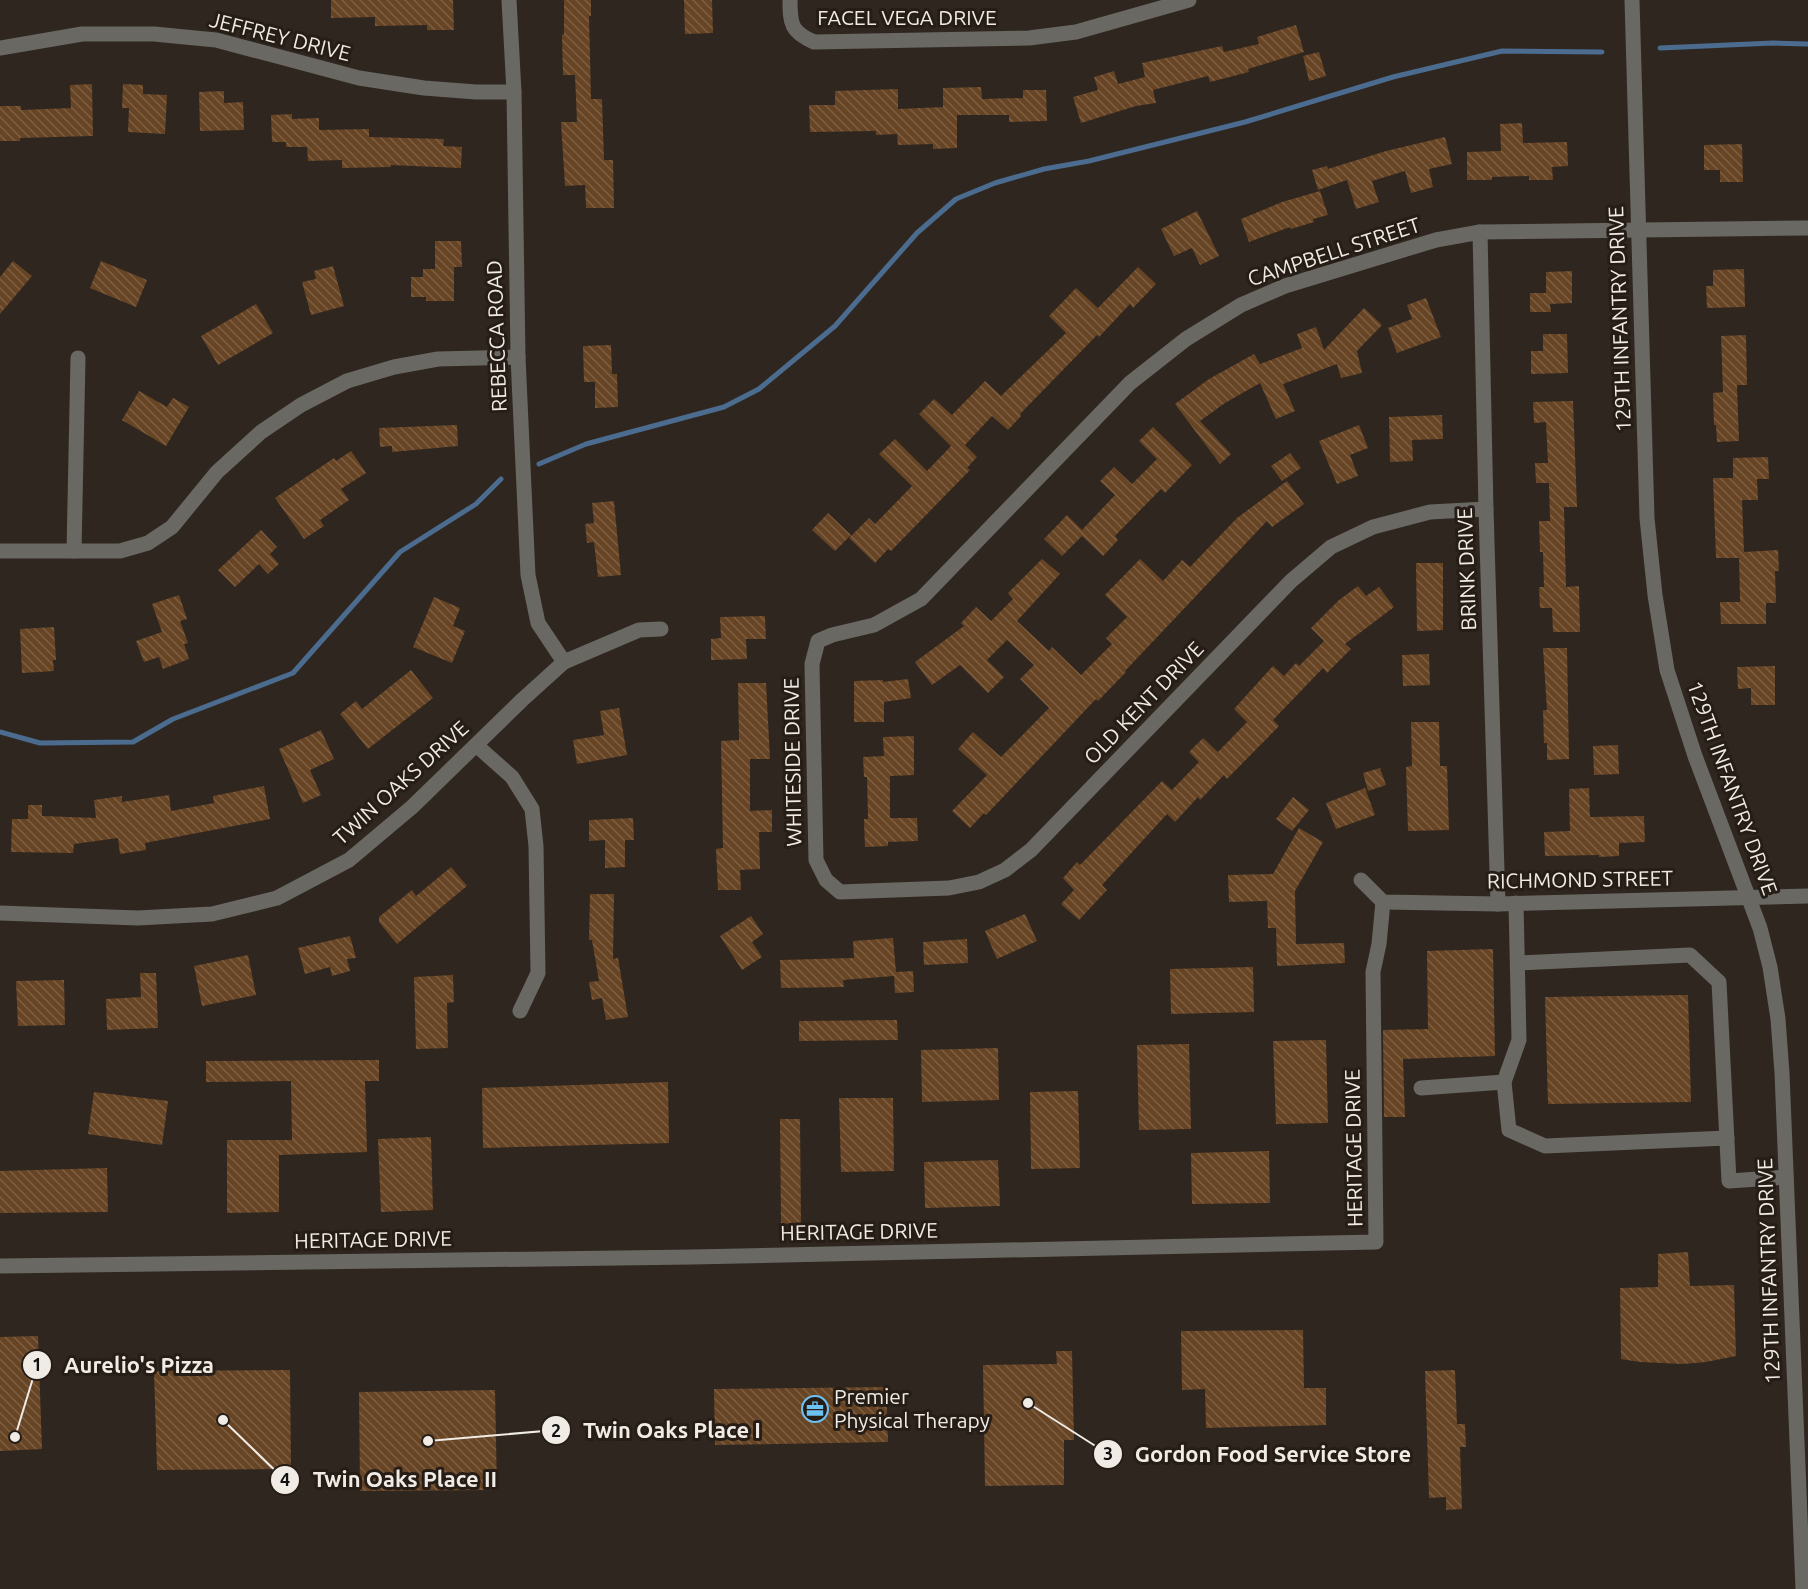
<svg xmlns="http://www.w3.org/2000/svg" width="1808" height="1589" viewBox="0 0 1808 1589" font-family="Ubuntu,sans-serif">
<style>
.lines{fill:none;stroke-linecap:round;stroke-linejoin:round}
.stream{stroke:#4b6c8f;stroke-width:5}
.building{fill:url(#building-back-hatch)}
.minor{stroke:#696863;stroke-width:15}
.labels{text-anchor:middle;stroke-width:6;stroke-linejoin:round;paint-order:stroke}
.street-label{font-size:21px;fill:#f1ebe6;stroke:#251d16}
.poi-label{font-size:21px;fill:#f1ebe6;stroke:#251d16;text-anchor:start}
.leader{fill:none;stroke:#f1ebe6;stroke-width:2}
.callout-dot{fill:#f1ebe6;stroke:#251d16;stroke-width:2}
.mark-label{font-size:18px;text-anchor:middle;font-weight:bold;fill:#111}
.callout-label{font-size:22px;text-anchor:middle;font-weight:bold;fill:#f1ebe6;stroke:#251d16;stroke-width:6;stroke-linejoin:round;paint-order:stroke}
</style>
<defs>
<pattern id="building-back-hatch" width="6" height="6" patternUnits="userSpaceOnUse" patternTransform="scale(1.5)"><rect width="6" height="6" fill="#674424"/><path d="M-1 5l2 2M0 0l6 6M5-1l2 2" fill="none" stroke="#7d5f44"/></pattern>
</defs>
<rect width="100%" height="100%" fill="#2f261f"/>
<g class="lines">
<g class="stream">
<path d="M1660,48l113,-5 35,1"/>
<path d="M539,464l47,-20 138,-37 35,-18 76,-63 82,-93 39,-34 39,-16 49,-14 45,-8 156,-39 148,-45 109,-26 100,1"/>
<path d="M0,732l40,11 93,-1 40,-23 120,-46 107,-121 76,-48 25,-25"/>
</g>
</g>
<g class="building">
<path d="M331,0h122l1,30h-27v-5l-52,1v-9l-44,1z"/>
<path d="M564,0h27v16h-2l2,83h11l2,61h9l1,48h-28l-1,-23 -20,1 -4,-64h16l-2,-47h-12l-1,-40 2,-1z"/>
<path d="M684,0h28l1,33 -28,1z"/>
<path d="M1296,25l8,27 -56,17 1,3 -39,10 -2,-6 -55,14 3,13 -20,3 -55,17 -8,-26 25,-7 -4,-13 20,-6 4,13 27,-7 -3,-14 80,-17 2,6 35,-8 -2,-7z"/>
<path d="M1319,52l7,24 -17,5 -6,-25z"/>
<path d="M92,84l1,52 -73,2v3h-20v-35h21v4l50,-2 -1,-23z"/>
<path d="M123,84l20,1v9l24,1 -2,39 -37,-2 1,-24h-7z"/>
<path d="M981,87l1,12 41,-1v-8h23l1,31 -38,1v-7h-52v33l-24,1v-5l-35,1 -1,-11 -21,1v-4l-66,1 -1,-27h26v-14l63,-2v20l45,-2v-19z"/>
<path d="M224,91v12l19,-1 1,28 -44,1 -1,-39z"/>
<path d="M292,114v5l27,-1v12l50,-1v8l75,2 -1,7 19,1 -1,21 -71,-3 1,2 -49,1v-8l-34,1 -1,-14h-21v-5h-14l-1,-27z"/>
<path d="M1522,123l1,20 44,-1 1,24 -16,1 1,13h-24v-4l-37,1v3h-25v-28l34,-1 -1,-27z"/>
<path d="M1445,137l7,27 -23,5 4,18 -22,6 -6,-22 -33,10 7,21 -23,7 -9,-29 -29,10 -6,-20 15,-4 1,3 58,-18z"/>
<path d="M1742,144l1,38h-23v-12h-16v-25z"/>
<path d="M1320,191l8,24 -15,4 1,3 -23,7 -1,-2 -41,15 -8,-23 41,-17z"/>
<path d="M1197,211l22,45 -19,9 -8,-17 -18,8 -13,-27z"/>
<path d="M435,241h26l1,26h-8v34h-28v-4h-15v-20h12v-8h12z"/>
<path d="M13,261l19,15 -32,38v-37z"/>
<path d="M101,261l46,19 -11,27 -46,-19z"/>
<path d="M333,266l11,40 -33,9 -9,-33 14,-3 -2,-8z"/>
<path d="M1138,267l18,17 -23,24 -3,-4 -31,33 -2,-2 -77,79 1,2 -13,14 -16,-14 -27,29 12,12 -10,11 3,2 -79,81 -3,-2 -13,14 -26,-25 20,-20 6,6 37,-38 -33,-32 16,-15 32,32 24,-25 -32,-32 15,-15 18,16 33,-34 16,15 65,-63 -17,-17 27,-28 22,20z"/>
<path d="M1744,269l1,38 -38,1 -1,-22h7v-16z"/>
<path d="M1572,271v32l-22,1 1,8h-21v-19h16v-21z"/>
<path d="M1426,298l15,39 -44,16 -9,-25 24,-9 -5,-14z"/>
<path d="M256,304l17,29 -55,32 -17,-29z"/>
<path d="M1364,308l18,17 -25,26 5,22 -21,5 -4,-14 -54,20 12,27 -19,8 -16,-36 -35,20 -25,18 31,33 -11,10 -45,-60 34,-25 45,-25 6,10 42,-16 -5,-14 19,-7 8,23z"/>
<path d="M1543,334h24l1,39 -37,1v-23h12z"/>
<path d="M1746,335l1,50h-10l2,56 -22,1 -1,-17h-2l-1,-32 10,-1 -2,-56z"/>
<path d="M611,345l1,29h5l1,33 -23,1v-26h-11l-1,-36z"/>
<path d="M139,391l28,16 6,-9 16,9 -23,39 -44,-26z"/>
<path d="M1573,401l4,106h-13l2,80 13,-1 1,46h-27l-1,-24h-12l-1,-21h5l-1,-35h-3l-1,-31h11l-1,-38h-13l-1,-20h13l-2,-41 -12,1 -1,-21z"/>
<path d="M1442,415l1,24 -31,1 1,21 -23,1 -1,-45z"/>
<path d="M457,425l1,21 -66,6v-6l-12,1 -1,-19z"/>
<path d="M1359,425l9,23 -18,7 8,21 -21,8 -18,-43z"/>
<path d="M1153,427l39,38 -27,28 -4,-4 -46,47 3,4 -15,16 -21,-20 -20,20 -18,-17 23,-24 15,15 33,-35 -15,-14 14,-14 18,17 25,-25 -18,-18z"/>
<path d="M351,451l15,22 -25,16 8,11 -29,20 4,6 -20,13 -29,-41 59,-40 2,3z"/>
<path d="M1290,453l11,15 -19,13 -11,-15z"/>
<path d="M1768,457l1,22h-12l1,21h-16l2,52 34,-2 1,21h-4l1,32h-10v21h-45l-1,-22h20l-1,-44h-23l-3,-80h20v-20z"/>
<path d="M1287,481l17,23 -32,23 -5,-6 -142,150 1,1 -28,29 -2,-2 -110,116 -2,-2 -14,15 -18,-17 35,-36 -29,-26 15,-17 28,25 48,-49 -29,-29 14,-14 -27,-25 -20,20 17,17 -16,16 -28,-28 -28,20 -17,-23 49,-36 -3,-3 15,-16 15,14 22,-22 -5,-6 34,-34 18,15 -43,47 32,30 3,-4 29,28 31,-31 -6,-6 21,-21 -22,-22 35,-36 23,22 19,-21 8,7 47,-49z"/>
<path d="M614,501l7,74 -23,2 -4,-35 -7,1 -2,-19 9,-1 -2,-20z"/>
<path d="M828,513l23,22 -16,16 -23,-21z"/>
<path d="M261,530l16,17 -7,7 9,10 -11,10 -9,-10 -24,23 -17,-17z"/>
<path d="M1416,563h27v67l-26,1z"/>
<path d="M1358,586l8,10 13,-9 15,20 -49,37 6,5 -24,24 -4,-5 -50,52 6,6 -52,53 -3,-4 -24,25 -2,-3 -23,25 -8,-8 -65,71 5,5 -28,30 -18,-16 13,-14 -11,-12 14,-16 3,3 82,-84 10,9 27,-28 -10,-10 14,-14 15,14 29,-30 -13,-13 39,-43 11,10 12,-13 3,3 25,-25 -13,-13 28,-28z"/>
<path d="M179,595l8,24 -7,2 8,22 -4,1 5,15 -26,10 -4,-12 -15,5 -8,-21 26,-9 -10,-28z"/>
<path d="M434,597l26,11 -7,18 12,5 -13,32 -39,-16z"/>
<path d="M765,616l1,23h-20l1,20 -36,1v-21l10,-1 -1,-21z"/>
<path d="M54,627l2,33h-3l1,11 -32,2 -2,-44z"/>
<path d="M1543,648h24l2,111 -22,1v-17h-3l-1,-33h4z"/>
<path d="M1429,654l1,31 -27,1 -1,-31z"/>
<path d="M1775,666v39h-24v-17l-13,1 -1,-22z"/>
<path d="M411,670l22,28 -65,51 -28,-35 16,-13 6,8z"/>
<path d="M908,679l3,19 -27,4v20h-30v-41l29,-1v2z"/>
<path d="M738,683h28l4,76h-20v52l22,-1v22h-13l1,37 -20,1 1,20h-23l-2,-41 7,-1 -2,-107 18,-1z"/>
<path d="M619,708l8,47 -50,9 -4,-24 31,-5 -4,-24z"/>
<path d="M1411,722h28l1,44h7l2,64 -41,1 -2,-64 6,-1z"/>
<path d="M321,730l13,29 -24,11 11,25 -18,8 -24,-54z"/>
<path d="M914,736v39l-24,1v42h27l1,23 -30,1v4l-23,1 -1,-28h4l-1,-42h-3l-1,-20 21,-1 -1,-19z"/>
<path d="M1618,745l1,29 -25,1 -1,-29z"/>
<path d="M1380,768l6,17 -18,6 -5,-18z"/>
<path d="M264,786l6,33 -125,24 1,7 -26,4 -2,-16 -44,6 -1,9 -62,-1 1,-33h16v-14h14v11l54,2 -2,-18 28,-4v6l47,-7 2,16 43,-8 -1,-7z"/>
<path d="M1365,788l10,27 -39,14 -10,-26z"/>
<path d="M1589,788l1,29 54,-1 1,26 -26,1v13l-20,1v-2l-54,1 -1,-24 26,-1 -1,-42z"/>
<path d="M1293,797l16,13 -17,21 -16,-12z"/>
<path d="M633,818l1,22h-9v27l-20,1v-28l-16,1v-21z"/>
<path d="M1299,828l24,14 -28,49 1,53 48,-1 1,20 -68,3 -1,-38h-8l-1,-27 -38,1 -1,-27 45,-1z"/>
<path d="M451,867l16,19 -70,58 -18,-22v-5l33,-27 4,6z"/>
<path d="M590,894h24l-1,65 5,-1 10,59 -22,3 -4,-22 -10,2 -3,-18 10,-1 -7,-41h-3z"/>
<path d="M1025,914l12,27 -40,18 -12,-28z"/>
<path d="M751,916l12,18 -11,8 10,15 -20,13 -22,-34z"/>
<path d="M350,936l6,22 -9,1 3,12 -18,5 -2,-9 -25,7 -7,-26z"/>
<path d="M893,938l3,34 17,-1 1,21 -19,1 -1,-17 -51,4 1,7 -63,1 -1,-28 74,-2 -1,-17z"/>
<path d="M967,939l1,24 -44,2 -1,-23z"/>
<path d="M1493,949l2,107 -92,3 2,58h-21l-1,-87 45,-1 -1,-78z"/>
<path d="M248,955l8,40 -54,11 -8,-40z"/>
<path d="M1253,967l1,45 -83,2 -1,-45z"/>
<path d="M140,973h16l2,55 -51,2 -1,-31 35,-2z"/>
<path d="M453,975l1,27 -7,1 1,45 -32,1 -2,-72z"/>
<path d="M64,980l1,45 -47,1 -2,-45z"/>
<path d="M1688,995l3,107 -143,2 -3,-107z"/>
<path d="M897,1020l1,20 -99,1v-20z"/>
<path d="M1326,1040l2,83 -52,1 -3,-83z"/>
<path d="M1189,1044l2,85 -52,1 -2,-85z"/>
<path d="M998,1048l1,52 -77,2 -1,-52z"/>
<path d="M379,1060v21h-14l2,71 -88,3v57l-52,1v-73h65l-1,-59 -85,1v-21z"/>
<path d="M668,1082l1,61 -186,5 -1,-60z"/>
<path d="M1078,1091l2,77 -49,1 -1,-77z"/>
<path d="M94,1092l74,9 -6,44 -74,-11z"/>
<path d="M839,1098h54l1,73 -53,1z"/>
<path d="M780,1119h20l1,104 -20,1z"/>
<path d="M431,1137l2,73 -52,2 -3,-73z"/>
<path d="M1269,1151l1,52 -78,1 -1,-51z"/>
<path d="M998,1160l2,46 -75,2 -1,-46z"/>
<path d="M107,1168l1,44 -108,1v-42z"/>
<path d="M1688,1252l2,34 44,-1 2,71 -30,6 -23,2 -43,-2 -19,-3 -1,-71 38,-1v-33z"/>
<path d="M1303,1330l1,58h22v37l-120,3 -1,-39 -23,1 -1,-59z"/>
<path d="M38,1336l4,113 -42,2v-114z"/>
<path d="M1056,1351h16l2,89h-10v45l-79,1 -2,-121 74,-1z"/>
<path d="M290,1370l1,99 -134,1 -3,-99z"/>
<path d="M1455,1370l2,54h8l1,23h-6l2,62 -16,1v-13l-17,1 -4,-127z"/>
<path d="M886,1387l2,55 -173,3 -1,-56z"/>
<path d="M495,1390l2,100 -137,1 -1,-99z"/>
</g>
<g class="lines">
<g class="minor">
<path d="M509,0l5,92 4,265 10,218 10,48 26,39"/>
<path d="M790,0c0,24 1,32 24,42l215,-4 47,-6 113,-32"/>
<path d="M1632,0l15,518 8,77 12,75 28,86 65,172 10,39 8,52 4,54 21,516"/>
<path d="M0,48l82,-14h72l62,6 143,38 65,10 52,4h38"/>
<path d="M1480,232l6,277 12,395"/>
<path d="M1486,509l-56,3 -57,15 -42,20 -40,34 -260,269 -26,20 -26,12 -30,6 -109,4 -14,-12 -10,-20 -4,-196 6,-23 14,-6 42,-10 47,-26 209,-216 56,-44 55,-34 44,-19 151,-46 44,-8 328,-4"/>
<path d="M0,551h120l28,-8 24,-16 45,-55 44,-40 40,-27 46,-24 47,-14 44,-8 80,-2"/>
<path d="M74,551l4,-193"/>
<path d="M476,745l36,32 20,32 4,37 2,127 -18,38"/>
<path d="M1361,880l22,22 115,2 310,-8"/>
<path d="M0,913l138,5 74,-4 65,-16 72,-38 63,-53 110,-107 42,-38 75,-32 22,-1"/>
<path d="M1518,963l172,-8 29,27 10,199 57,-4"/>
<path d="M1504,1082l5,48 36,16 182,-8"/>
<path d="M1421,1088l83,-6 15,-42 -3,-137"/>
<path d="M0,1266l692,-9 684,-15 -3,-270 6,-28 4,-42"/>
</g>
</g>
<defs>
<symbol id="office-ring" viewBox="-11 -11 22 22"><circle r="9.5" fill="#251d16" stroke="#6dc2f3" stroke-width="1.5"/><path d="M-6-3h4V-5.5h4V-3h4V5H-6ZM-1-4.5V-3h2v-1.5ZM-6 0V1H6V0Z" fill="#6dc2f3"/></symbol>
</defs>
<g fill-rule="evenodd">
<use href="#office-ring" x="800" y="1394" width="30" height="30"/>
</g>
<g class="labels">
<g class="street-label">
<text x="907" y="25">FACEL VEGA DRIVE</text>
<text transform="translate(280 37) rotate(14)" y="7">JEFFREY DRIVE</text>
<text transform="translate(1334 252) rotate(-18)" y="7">CAMPBELL STREET</text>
<text transform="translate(1620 319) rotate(-92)" y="7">129TH INFANTRY DRIVE</text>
<text transform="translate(497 336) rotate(-92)" y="7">REBECCA ROAD</text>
<text transform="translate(1467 569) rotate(-92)" y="7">BRINK DRIVE</text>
<text transform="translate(1144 703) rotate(-46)" y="7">OLD KENT DRIVE</text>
<text transform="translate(793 762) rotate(-91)" y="7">WHITESIDE DRIVE</text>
<text transform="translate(401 783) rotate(-42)" y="7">TWIN OAKS DRIVE</text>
<text transform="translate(1732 788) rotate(70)" y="7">129TH INFANTRY DRIVE</text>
<text transform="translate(1580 880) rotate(-1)" y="7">RICHMOND STREET</text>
<text transform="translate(1354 1148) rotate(-91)" y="7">HERITAGE DRIVE</text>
<text transform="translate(859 1232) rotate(-1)" y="7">HERITAGE DRIVE</text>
<text transform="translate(373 1240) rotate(-1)" y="7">HERITAGE DRIVE</text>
<text transform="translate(1769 1271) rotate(-92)" y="7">129TH INFANTRY DRIVE</text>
</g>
<g class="poi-label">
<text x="834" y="1404">Premier<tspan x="834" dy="24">Physical Therapy</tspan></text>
</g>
</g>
<path class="leader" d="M15 1437L37 1365M428 1441L556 1430M1028 1403L1108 1454M223 1420L285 1480"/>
<g class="callout-dot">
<circle cx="15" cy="1437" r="6"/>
<circle cx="428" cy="1441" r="6"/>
<circle cx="1028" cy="1403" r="6"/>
<circle cx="223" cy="1420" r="6"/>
<circle cx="37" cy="1365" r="15"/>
<circle cx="556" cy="1430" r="15"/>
<circle cx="1108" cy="1454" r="15"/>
<circle cx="285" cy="1480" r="15"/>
</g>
<g class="mark-label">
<text x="37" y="1371">1</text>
<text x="556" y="1437">2</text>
<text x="1108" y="1460">3</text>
<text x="285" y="1486">4</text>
</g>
<g class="callout-label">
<text x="139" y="1373">Aurelio's Pizza</text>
<text x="672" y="1438">Twin Oaks Place I</text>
<text x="1273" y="1462">Gordon Food Service Store</text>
<text x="405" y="1487">Twin Oaks Place II</text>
</g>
</svg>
